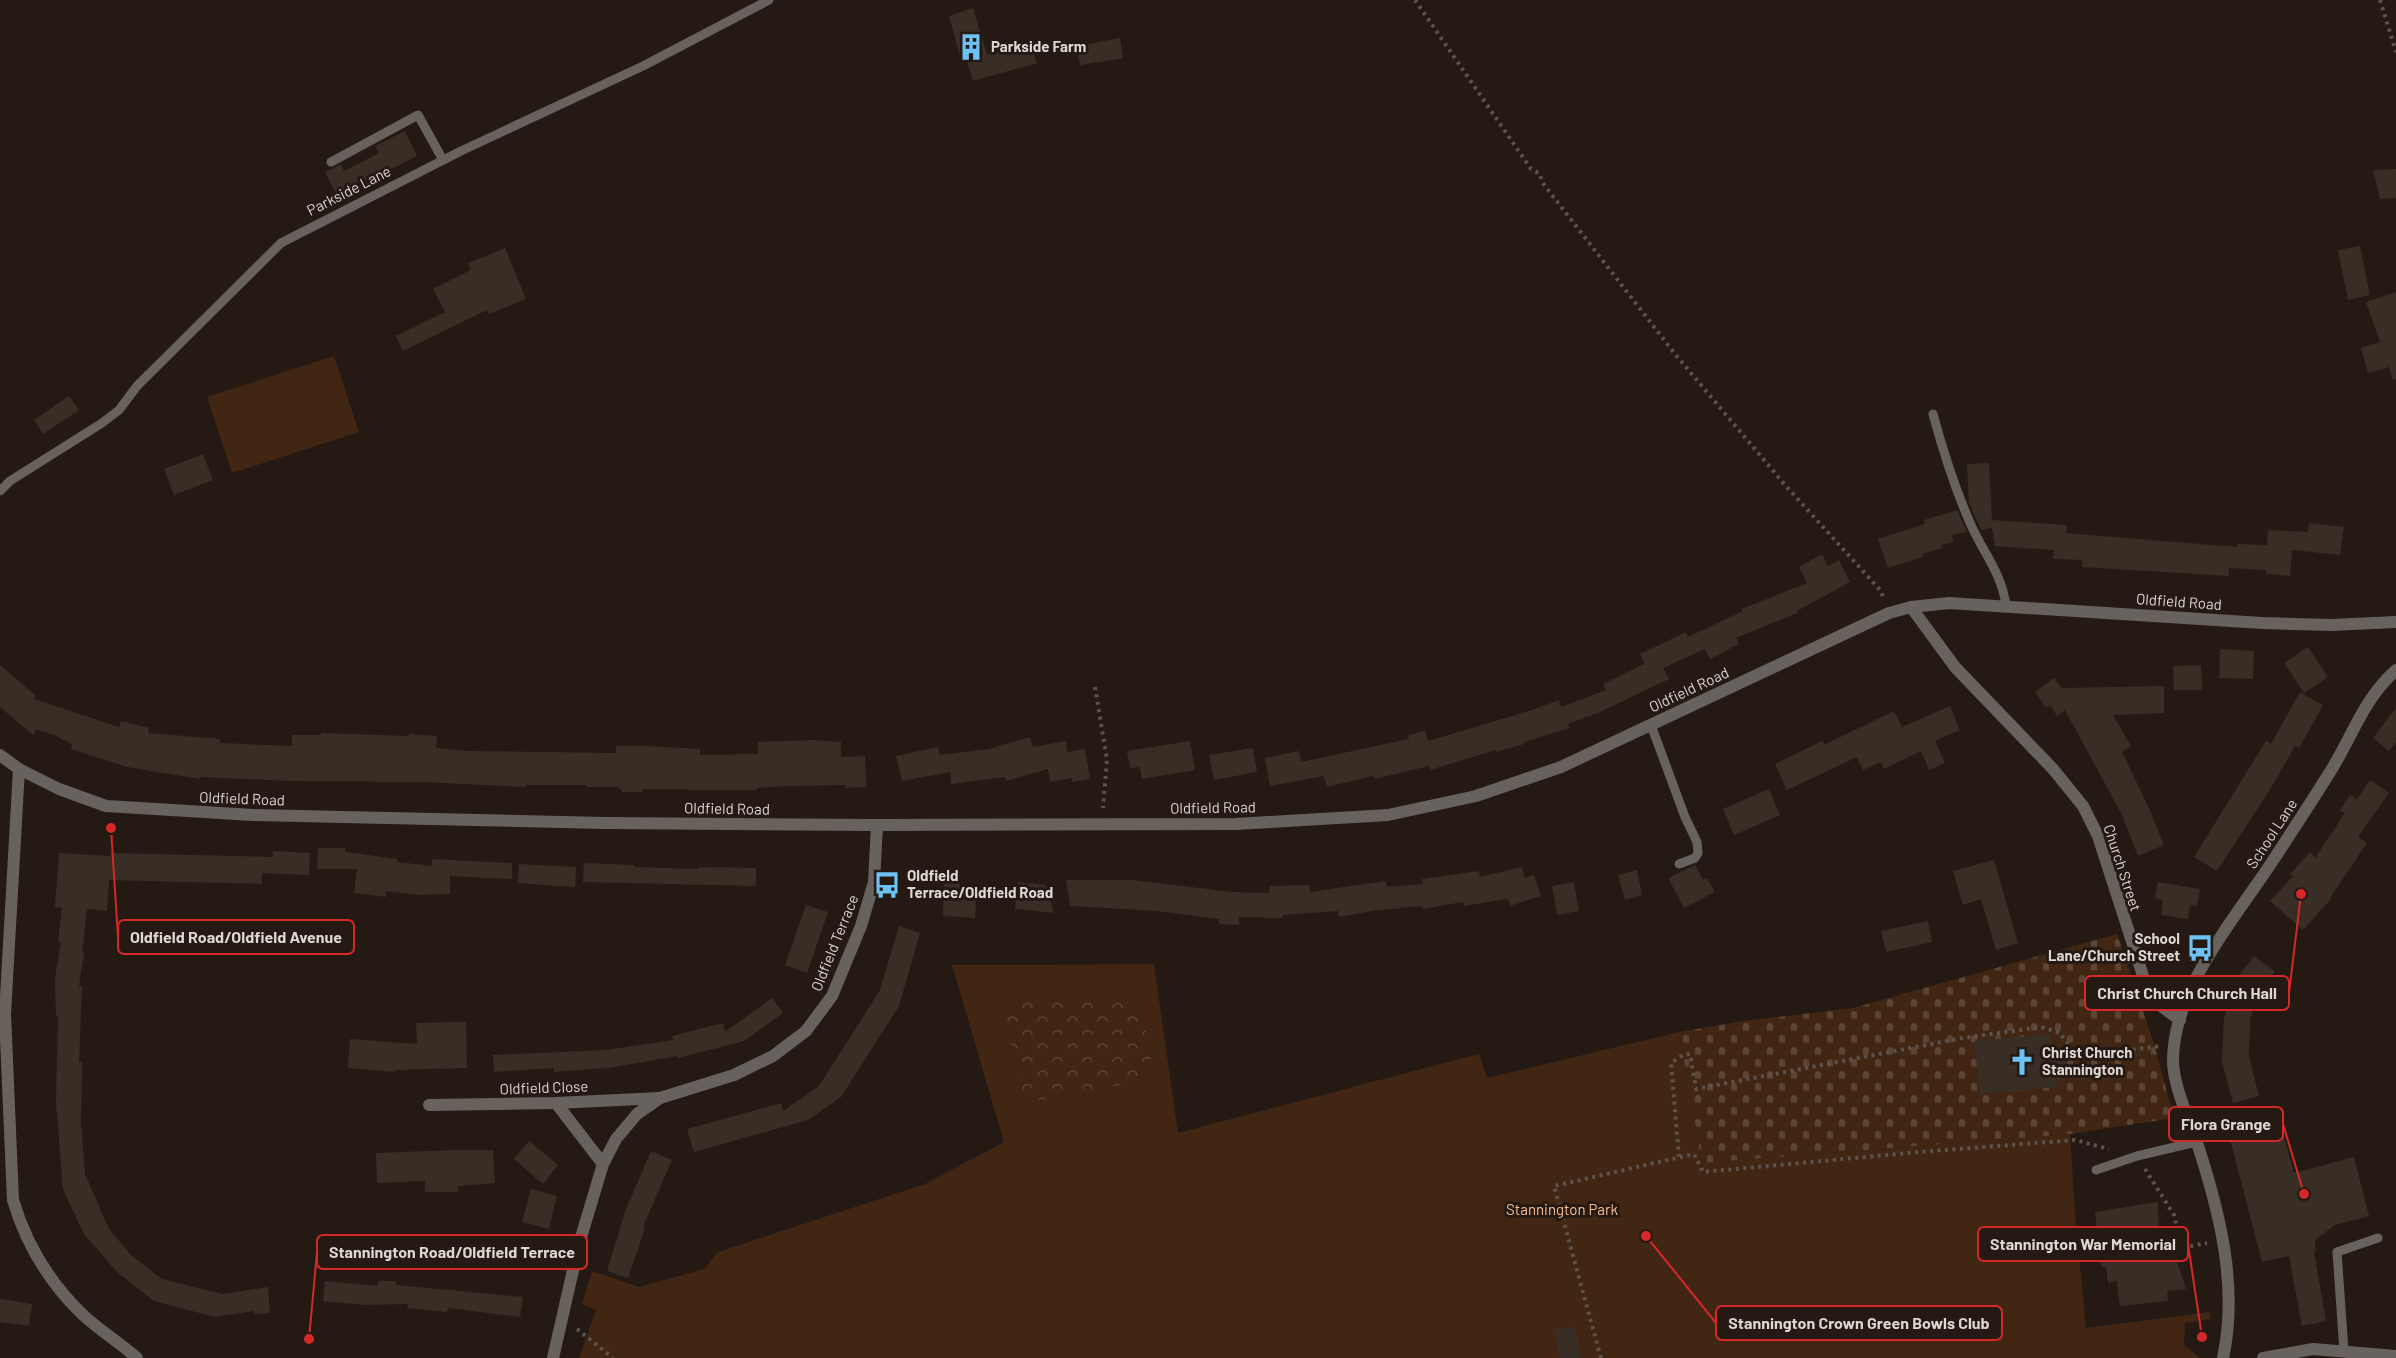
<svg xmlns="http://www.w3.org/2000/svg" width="2396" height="1358" viewBox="0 0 2396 1358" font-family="Barlow,sans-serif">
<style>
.green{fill:#412613}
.forest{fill:url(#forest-crowns)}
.cemetery{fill:url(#cemetery-stones)}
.building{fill:#392e26}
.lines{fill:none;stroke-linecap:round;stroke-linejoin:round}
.path{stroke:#5d534d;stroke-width:4;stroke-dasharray:3 4.5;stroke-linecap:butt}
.service{stroke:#68625e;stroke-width:9}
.minor{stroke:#68625e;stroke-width:12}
.labels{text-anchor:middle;stroke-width:6;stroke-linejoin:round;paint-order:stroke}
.poi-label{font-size:15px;font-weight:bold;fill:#ded6d1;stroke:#251a13;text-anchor:start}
.street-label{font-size:15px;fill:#ded6d1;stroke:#251a13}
.park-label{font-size:15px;fill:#fdbd91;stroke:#251a13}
.leader{fill:none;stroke:#d62828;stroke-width:2}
.callout-dot{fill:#d62828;stroke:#251a13;stroke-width:2}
.callout{fill:#251a13;stroke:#d62828;stroke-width:2}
.callout-label{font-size:16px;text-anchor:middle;font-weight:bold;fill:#ded6d1}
</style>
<defs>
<pattern id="forest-crowns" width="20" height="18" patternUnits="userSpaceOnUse" patternTransform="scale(1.5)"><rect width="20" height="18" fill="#412613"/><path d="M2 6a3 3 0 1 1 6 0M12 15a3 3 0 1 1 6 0" fill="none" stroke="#5c4534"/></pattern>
<pattern id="cemetery-stones" width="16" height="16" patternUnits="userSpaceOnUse" patternTransform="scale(1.5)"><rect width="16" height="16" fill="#412613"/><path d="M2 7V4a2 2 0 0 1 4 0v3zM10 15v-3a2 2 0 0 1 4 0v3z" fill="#5c4534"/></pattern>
</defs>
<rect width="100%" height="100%" fill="#251a13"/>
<g class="green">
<path d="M334,356l25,76 -127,41 -25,-76z"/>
<path d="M1154,964l24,169 301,-79 8,24 192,-46 23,131 368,-29 5,81 11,113 124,-16v7l-25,4 -1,22 16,13h-1621l17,-48 -14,-6 10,-33 47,16 65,-18 14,-17 207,-68 79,-42 -52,-177z"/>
</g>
<path class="forest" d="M1001,998l140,3 13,78 -130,24z"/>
<path class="cemetery" d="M2117,934l38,113 19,71 -104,16 -368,29 -23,-131 65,-11 109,-13z"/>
<g class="building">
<path d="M973,8l14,46 43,-13 7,22 -64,18 -6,-20 -5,2 -13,-47z"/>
<path d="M1120,38l3,20 -43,7 -3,-19z"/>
<path d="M405,131l12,25 -80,40 -12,-24 16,-8 3,7 35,-18 -4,-7z"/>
<path d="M2396,169v29l-16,1 -7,-29z"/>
<path d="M2360,246l10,49 -22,5 -10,-50z"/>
<path d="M505,248l21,51 -37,15 -2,-4 -84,41 -7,-15 49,-24 -12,-23 38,-19 -3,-7z"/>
<path d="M2396,292v87l-3,1 -4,-13 -21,6 -7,-25 19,-6 -14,-40z"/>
<path d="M69,396l10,14 -36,24 -9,-14z"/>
<path d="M203,454l10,26 -39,15 -10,-26z"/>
<path d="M1989,463l3,57 75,5 -1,8 171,14v-3l30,1 1,-15 40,2 1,-9 35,4 -4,28 -48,-5 -2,26 -24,-2v-4l-37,-2v8l-147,-9v-7l-29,-1 1,-9 -59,-4 -3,-18 -11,2 -12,-28 -2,-38z"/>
<path d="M1957,510l10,22 -16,3 3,7 -13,3 1,3 -20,6 1,3 -35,11 -10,-29 47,-15 -1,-4z"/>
<path d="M1822,554l6,12 11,-6 11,22 -53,29v2l-61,25 3,6 -29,15 -5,-10 -42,19 6,11 -69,33 -32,12 2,4 -46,14v2l-28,8 -1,-2 -65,20 -1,-4 -55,13 -1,-3 -46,11 -3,-11 -54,10 -5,-28 34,-7 2,11 108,-23 -1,-3 17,-6 3,11 101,-30 30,-11 2,7 45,-17 -3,-6 41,-20 -4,-10 46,-22 2,5 55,-26 -1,-2 65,-26 -8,-16z"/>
<path d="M2308,647l20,30 -24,16 -20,-30z"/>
<path d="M2220,649l34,2 -1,28 -34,-1z"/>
<path d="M0,665l36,31 -2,3 85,28 2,-6 28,7 -1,5 72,6v4l72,3v-11h29v-2l88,3v-2l28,2 -1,12 32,3 148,2v-7h29l55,3v6l58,-1v-12l57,-2 26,2v15l24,-1 1,31 -20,1v-3l-60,1 -29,2v2h-39l-76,-1v3h-20l-3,-5h-33v-2h-60v2l-103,-5 -132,-1 -91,-4v2l-73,-12 -56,-18 1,-5 -18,-9 -18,-6 -3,6 -33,-28z"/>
<path d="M2201,665l1,25h-28l-1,-24z"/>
<path d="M2054,678l8,10 102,-2v27l-51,2 18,31 -9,6 26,54 16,39 -26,11 -17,-43 -56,-103 -8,6 -7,-11 -4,3 -11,-16z"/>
<path d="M2300,692l23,13 -24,43 -4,-2 -24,42 -54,83 -23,-14 72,-116 5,3z"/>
<path d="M1950,706l10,24 -25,11 10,22 -16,7 -8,-19 -37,18 -3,-7 -18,8 -6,-13 -70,33 -12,-26 47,-23 2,4 70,-34 8,16z"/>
<path d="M2396,708v34l-7,9 -16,-13z"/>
<path d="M1030,737l3,10 33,-6 1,11 18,-3 5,30 -18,3v-4l-22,4 -2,-13 -42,12 -1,-4 -54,7 -1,-12 -48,9 -6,-25 42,-9 2,8 49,-6z"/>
<path d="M1190,741l5,29 -53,9 -2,-12 -10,1 -3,-17z"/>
<path d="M1253,748l4,24 -43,8 -5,-25z"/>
<path d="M2370,780l19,13 -31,44 9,6 -37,55 1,1 -28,31 -34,-30h2l22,-24 -3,-2 20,-22 5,6 30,-45 -5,-3 10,-15 7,4z"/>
<path d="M1769,789l11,26 -46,20 -11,-26z"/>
<path d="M318,848h27v4l52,7v3l35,4v-7l80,4v16l-62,-3v18l-30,1 -34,-4v6l-32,-4 3,-24h-40z"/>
<path d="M273,851l37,2 -1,22 -47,-2v11l-153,-4 -2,31 -20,-2 -5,43 2,1 -5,33h3l-3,76h3l-1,61 4,51 24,55 22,26 31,24 60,15 46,-7 2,26 -16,1v-3l-39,6 -61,-16 -37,-29 -33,-38 -21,-45 -7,-87 2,-86h-2l-1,-38 6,-36h-3l4,-34 -7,-1 4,-54 52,3 -1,-3 163,4z"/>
<path d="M1994,860l24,83 -22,7 -15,-51 -18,6 -10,-34z"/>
<path d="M584,863l50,2v2l65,2v-2l57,1v18l-173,-4z"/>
<path d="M519,864l57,3 -1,20 -57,-4z"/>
<path d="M1695,865l8,15 4,-2 8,14 -31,16 -16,-30z"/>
<path d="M1522,867l3,11 9,-3 7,21 -31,10 -2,-7 -44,7 -1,-4 -41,7 -1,-3 -49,5 -33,6 -1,-6 -55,4v3l-44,-1v8l-20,-1v-5l-62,-8 -87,-5 -4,-26h66l100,12 37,1v-7l41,-1v7l76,-11 1,6 36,-3 -1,-5 57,-8 1,6z"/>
<path d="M1637,870l5,25 -17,5 -7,-25z"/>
<path d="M1018,882l28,3 8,28 -39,-4z"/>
<path d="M1574,882l5,29 -22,4 -5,-29z"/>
<path d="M2158,882l42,7 -3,17 -7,-1 -2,14 -27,-4 2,-15 -8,-2z"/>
<path d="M944,883l16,1v9l16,1 -1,24 -32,-2z"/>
<path d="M806,905l22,7 -21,61 -22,-8z"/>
<path d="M1928,921l4,21 -46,10 -5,-21z"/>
<path d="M899,926l21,7 -21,73 -58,91 -33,23 -114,32 -7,-23 94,-26 2,8 36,-25 61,-96z"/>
<path d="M2254,956l21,16 -15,19 -10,28 -1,38 10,39 -26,7 -11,-41 2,-45 14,-40z"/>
<path d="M772,998l11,15 -39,28 -66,17 -1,-2 -69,12 -54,4v-4l-60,4 -1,-17 113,-5 67,-10 -1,-4 51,-13 2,9z"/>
<path d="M455,1022h11l1,46 -72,2v2l-47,-4 2,-29 67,5 -1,-21z"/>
<path d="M2051,1034l1,16 14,-1 3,25 -13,1 1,12 -77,7 -6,-53z"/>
<path d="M2281,1126l13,47 60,-16 15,59 -34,9 -20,15 1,11h-2l12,70 -24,5 -13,-70 -27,6 -32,-123z"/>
<path d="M529,1141l29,24 -15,19 -29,-25z"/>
<path d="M457,1150h36l2,33 -37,3v6h-33v-11l-48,2 -1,-30z"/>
<path d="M651,1151l21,9 -29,67 2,1 -17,50 -21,-7 19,-62z"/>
<path d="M531,1189l26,7 -8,33 -27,-7z"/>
<path d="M2158,1202l1,30 12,-2 3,22 12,37 -19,2 1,10 -48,5 -3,-25 -9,2 -2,-16h-5l-6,-55z"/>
<path d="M325,1281l53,5v-5h18v4l127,12 -3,20 -72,-9 -1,4 -40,-4 1,-4 -44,1 -41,-4z"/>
<path d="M0,1299l32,5 -3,22 -29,-4z"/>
<path d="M1575,1327l6,31h-21l-7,-28z"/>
</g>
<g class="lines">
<g class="path">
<path d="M1415,0l116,169 9,5 2,8 133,172 110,131 96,106 3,9"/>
<path d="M2380,0l16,52"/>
<path d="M1095,687l12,73 -4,48"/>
<path d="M1679,1157l-8,-94 12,-8 7,-1 6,35 267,-51 78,-11 19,6 17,24 83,-11"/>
<path d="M2145,1169l29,46 7,33 26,-5"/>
<path d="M577,1329l36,29"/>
<path d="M1601,1358l-47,-172 140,-32 9,18 216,-20 156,-12 34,9"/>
</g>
<g class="service">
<path d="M331,162l87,-47 25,45"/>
<path d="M1933,414c10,37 22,75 38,111 13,29 30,47 35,80"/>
<path d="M0,491l10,-10 92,-58 17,-13 18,-24 144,-143 180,-92 182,-85 126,-66"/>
<path d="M1651,725l34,92 12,25 1,11 -3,5 -16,6"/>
<path d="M2096,1170l41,-14 59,-14"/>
<path d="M2344,1351l-7,-99 41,-14"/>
</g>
<g class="minor">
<path d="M1911,607l44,60 98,102 30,37 15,30 47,146 16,24 19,14"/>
<path d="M0,755l19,14 40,20 47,17 147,9 352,8 272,2 359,-1 152,-9 88,-19 85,-29 328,-154 22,-6 38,-4 313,20 69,2 65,-3"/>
<path d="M19,769l-14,245 8,186c13,44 36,82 69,114 17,16 38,29 55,44"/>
<path d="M556,1103l47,61"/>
<path d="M429,1105l127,-2 104,-5"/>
<path d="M553,1358l26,-114 24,-80 13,-25 21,-25 23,-16 74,-23 39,-19 33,-25 26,-35 29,-70 13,-44 3,-57"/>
<path d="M2223,1358c15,-69 -2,-140 -23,-206 -8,-25 -27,-66 -27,-91 0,-70 58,-138 95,-193 21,-32 42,-64 62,-96 22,-35 34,-74 66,-102"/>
<path d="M2263,1358l50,-9 83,7"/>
</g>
</g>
<defs>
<symbol id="building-bare" viewBox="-9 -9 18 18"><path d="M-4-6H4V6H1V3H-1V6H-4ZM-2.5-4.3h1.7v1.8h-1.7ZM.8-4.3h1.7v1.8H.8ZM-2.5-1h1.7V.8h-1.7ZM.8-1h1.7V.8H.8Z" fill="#6dc2f3" stroke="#251a13" stroke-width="2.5" paint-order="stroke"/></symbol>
<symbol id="bus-bare" viewBox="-9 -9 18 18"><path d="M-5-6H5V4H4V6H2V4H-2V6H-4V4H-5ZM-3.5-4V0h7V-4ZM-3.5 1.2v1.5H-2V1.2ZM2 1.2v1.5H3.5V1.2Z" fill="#6dc2f3" stroke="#251a13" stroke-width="2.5" paint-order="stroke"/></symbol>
<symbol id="church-bare" viewBox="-9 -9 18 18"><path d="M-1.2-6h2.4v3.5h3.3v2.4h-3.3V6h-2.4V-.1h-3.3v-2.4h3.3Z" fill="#6dc2f3" stroke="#251a13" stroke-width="2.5" paint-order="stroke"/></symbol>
</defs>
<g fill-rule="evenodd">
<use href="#building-bare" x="952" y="28" width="38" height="38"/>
<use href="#bus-bare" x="868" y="866" width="38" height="38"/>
<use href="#bus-bare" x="2181" y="929" width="38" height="38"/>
<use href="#church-bare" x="2003" y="1043" width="38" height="38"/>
</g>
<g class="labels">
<g class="poi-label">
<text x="991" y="52">Parkside Farm</text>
<text x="907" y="881">Oldfield<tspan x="907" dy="17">Terrace/Oldfield Road</tspan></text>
<text x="2180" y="944" text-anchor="end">School<tspan x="2180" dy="17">Lane/Church Street</tspan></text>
<text x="2042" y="1058">Christ Church<tspan x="2042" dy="17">Stannington</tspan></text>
</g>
<g class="street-label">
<text transform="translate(349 191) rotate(-27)" y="5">Parkside Lane</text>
<text transform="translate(2179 602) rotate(4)" y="5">Oldfield Road</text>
<text transform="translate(1689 690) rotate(-25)" y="5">Oldfield Road</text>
<text transform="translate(242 799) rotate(2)" y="5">Oldfield Road</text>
<text transform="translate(1213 808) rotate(-1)" y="5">Oldfield Road</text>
<text transform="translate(727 809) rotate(1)" y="5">Oldfield Road</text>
<text transform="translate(2272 834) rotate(-57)" y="5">School Lane</text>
<text transform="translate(2122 868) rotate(72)" y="5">Church Street</text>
<text transform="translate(835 943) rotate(-68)" y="5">Oldfield Terrace</text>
<text transform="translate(544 1088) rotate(-2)" y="5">Oldfield Close</text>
</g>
<g class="park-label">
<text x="1562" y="1215">Stannington Park</text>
</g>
</g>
<path class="leader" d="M111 828L118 937M2301 894L2289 993M2304 1194L2283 1124M2202 1337L2188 1244M309 1339L317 1252M1646 1236L1716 1323"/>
<g class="callout-dot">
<circle cx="111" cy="828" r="6"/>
<circle cx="2301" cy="894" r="6"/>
<circle cx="2304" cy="1194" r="6"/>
<circle cx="2202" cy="1337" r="6"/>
<circle cx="309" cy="1339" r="6"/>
<circle cx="1646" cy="1236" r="6"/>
</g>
<g class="callout">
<rect x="118" y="920" width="236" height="34" rx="6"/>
<rect x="2085" y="976" width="204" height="34" rx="6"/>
<rect x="2169" y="1107" width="114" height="34" rx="6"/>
<rect x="1978" y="1227" width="210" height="34" rx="6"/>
<rect x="317" y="1235" width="270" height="34" rx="6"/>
<rect x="1716" y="1306" width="286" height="34" rx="6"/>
</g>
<g class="callout-label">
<text x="236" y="943">Oldfield Road/Oldfield Avenue</text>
<text x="2187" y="999">Christ Church Church Hall</text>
<text x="2226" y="1130">Flora Grange</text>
<text x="2083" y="1250">Stannington War Memorial</text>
<text x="452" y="1258">Stannington Road/Oldfield Terrace</text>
<text x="1859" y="1329">Stannington Crown Green Bowls Club</text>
</g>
</svg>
